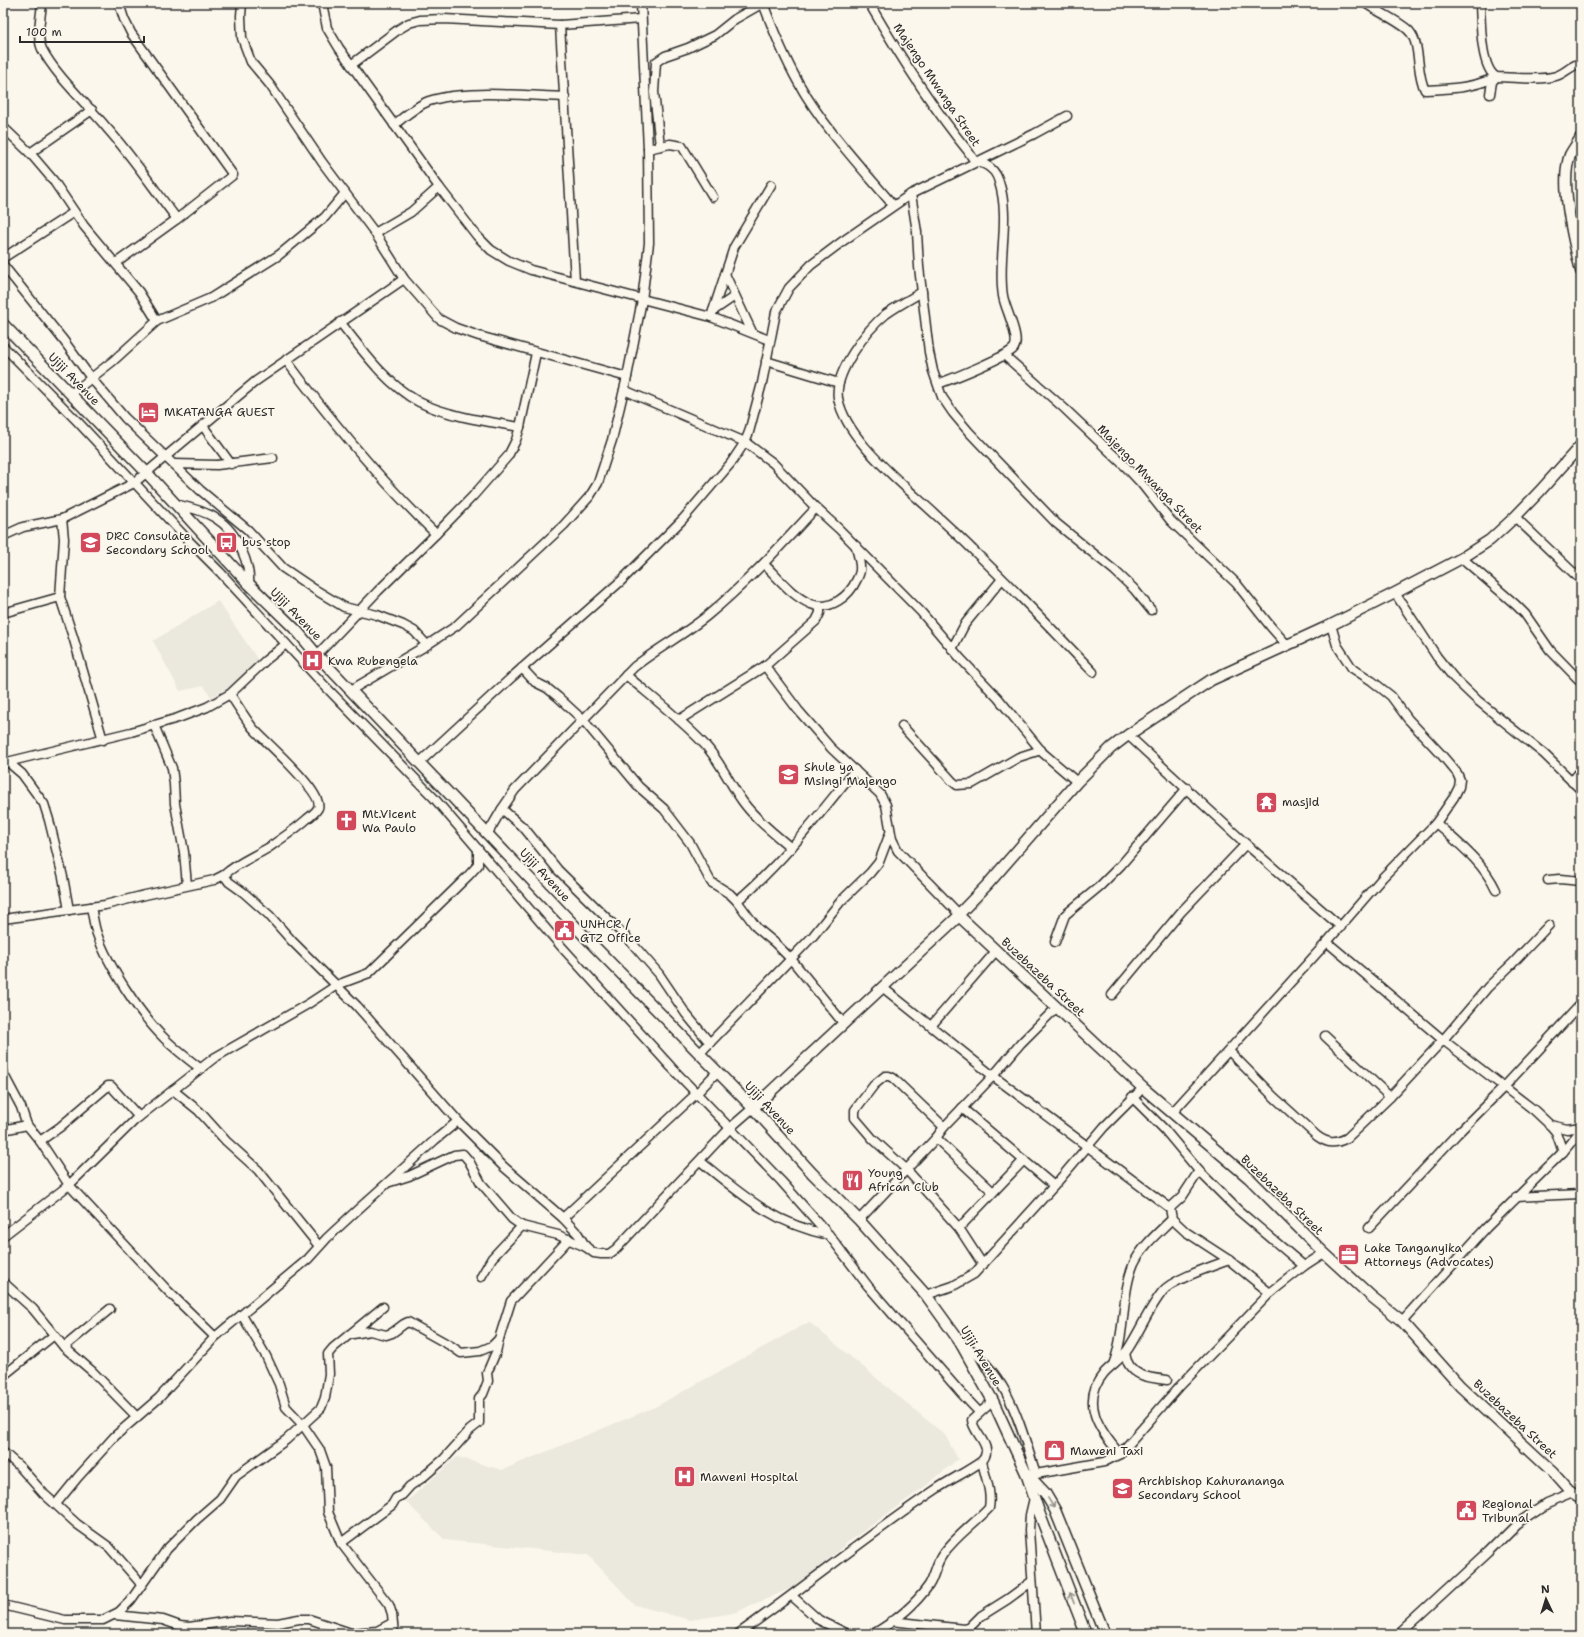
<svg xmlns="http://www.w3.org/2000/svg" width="1584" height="1637" viewBox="0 0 1584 1637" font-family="'Shantell Sans',sans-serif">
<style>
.built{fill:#ebe8de}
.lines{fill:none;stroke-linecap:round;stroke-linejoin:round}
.minor-casing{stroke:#2b2b2b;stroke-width:11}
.tertiary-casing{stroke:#2b2b2b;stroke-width:13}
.minor{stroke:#fbf7ec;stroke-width:8}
.tertiary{stroke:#fbf7ec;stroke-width:10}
.oneway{stroke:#93918c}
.labels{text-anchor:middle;stroke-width:3.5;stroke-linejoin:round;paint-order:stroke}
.street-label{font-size:12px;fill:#2b2b2b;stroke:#fbf7ec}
.poi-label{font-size:12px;fill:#2b2b2b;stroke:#fbf7ec;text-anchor:start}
</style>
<rect width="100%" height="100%" fill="#fbf7ec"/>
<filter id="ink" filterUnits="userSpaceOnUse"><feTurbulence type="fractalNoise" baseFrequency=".025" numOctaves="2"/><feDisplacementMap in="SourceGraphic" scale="8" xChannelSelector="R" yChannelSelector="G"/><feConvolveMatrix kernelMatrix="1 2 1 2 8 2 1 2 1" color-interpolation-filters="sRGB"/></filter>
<g filter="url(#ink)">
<g class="built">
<path d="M218,601l42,62 -19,18 -30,16 -7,-11 -24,5 -27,-50z"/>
<path d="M809,1322l136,113 13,24 -31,26 -80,58 -46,41 -67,29 -44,7 -55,-15 -47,-50 -143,-15 -39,-38 51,-45 45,13 153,-63z"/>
</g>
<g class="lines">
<defs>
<g id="minor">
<path d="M42,3c-1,14 -6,33 0,46 14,27 44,54 64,78 26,29 48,62 71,92"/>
<path d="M242,3l-1,13 1,22 9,24 19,23 52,77 53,71 29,46 35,40 17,9 23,8 148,41"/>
<path d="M322,3l5,25 12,20 100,139 38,49 14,14 18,11 22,9 180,47 58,23"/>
<path d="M763,3c10,27 21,54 35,79 25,45 62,84 95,123"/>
<path d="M869,3c29,50 62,103 99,148 2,3 4,7 7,10 3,2 6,2 9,3 7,3 13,10 15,18 12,37 -2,77 4,114 2,13 18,42 11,52 -7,9 -63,31 -76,36"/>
<path d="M1365,3c11,8 38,20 45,29 11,13 6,42 15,58 25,-1 48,-2 71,-13"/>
<path d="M1480,3c1,18 0,64 16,74 19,0 42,4 60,-1 10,-3 15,-11 25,-13"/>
<path d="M560,25l15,256"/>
<path d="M351,65l48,-36 10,-6 11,-3 24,-1 116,6 81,-6"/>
<path d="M1490,94l2,-12 4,-5"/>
<path d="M394,125c11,-9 22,-19 35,-24 35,-12 99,-5 136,-4"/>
<path d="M3,127l27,26 23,27 31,46 55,66 18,29"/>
<path d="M660,146l-6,-54 2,-30 9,-6 23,-8 27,-13 20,-16 28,-16"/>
<path d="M648,149l22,-5 12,2 31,51"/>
<path d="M30,153l62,-43"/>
<path d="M911,194l6,38 2,35 10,85 4,19 9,26 11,16 16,19 87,91 59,48 19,18 17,21"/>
<path d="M375,233l36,-21 28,-25"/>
<path d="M3,258l71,-46"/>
<path d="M116,263l61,-44 56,-44 -102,-142 -7,-14 -5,-16"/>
<path d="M3,265l61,76 27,37 34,40 75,72 48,40 35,38 31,21 30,18 33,8 26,10 11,6 13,14"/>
<path d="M725,274l27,58"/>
<path d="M922,292c-12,7 -25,14 -36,22 -19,15 -52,59 -48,84 7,37 51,74 77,98 20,18 39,35 58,54 41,39 81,81 120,122"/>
<path d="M713,311l22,-15"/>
<path d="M711,317l23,-70 37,-62"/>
<path d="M340,322c23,29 46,62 79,80 27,14 71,20 101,25"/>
<path d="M3,346l75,76 109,117 33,33 103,112 111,114 126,147 111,122 110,114 48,54 39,51 93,107 18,19"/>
<path d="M1004,355l61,54 61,58 15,16 30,38 65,62 35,44 16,18"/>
<path d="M286,360c46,62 95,121 150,174"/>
<path d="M766,361l73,22"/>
<path d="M624,390l121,52 28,21 43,45 23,21 82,83 40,47 37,39 45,55 34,29"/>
<path d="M71,394l42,-33 44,-40 54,-23 68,-43 46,-38 20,-24"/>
<path d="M203,426l28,38"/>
<path d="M174,464l43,1 56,-7"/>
<path d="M175,504c32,7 54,15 67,47 5,11 8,21 7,33"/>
<path d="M1515,517l66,63"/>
<path d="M62,519l2,20 -4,58 14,43 29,100"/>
<path d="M3,536l20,-9 39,-8 72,-36 122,-102 148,-102"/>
<path d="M1462,558l54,47 9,9 25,36 31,32"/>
<path d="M764,564c14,14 28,32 47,40 19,7 38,-7 46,-25 1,-2 3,-6 3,-9 1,-7 -3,-17 -4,-24"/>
<path d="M1395,593l42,64 16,20 24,23 67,54 37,36"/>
<path d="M3,613l57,-16"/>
<path d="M952,649l13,-25 37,-45"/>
<path d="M317,655l61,-64 58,-57 37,-38 35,-40 8,-16 4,-13 16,-74"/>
<path d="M765,666l33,44 33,38 49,46 6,11 6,34 6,12 61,63"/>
<path d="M522,668l13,14 12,6 11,9 26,24 55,66 25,22 26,34 21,39 19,12 7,7 20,27 18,15 16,16 53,65"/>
<path d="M626,675c27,23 56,45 80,71 15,17 24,38 37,56 13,18 32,32 48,46"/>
<path d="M351,690l76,-45 29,-19 108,-101 26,-29 8,-13 14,-43 15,-63 15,-77 7,-57 -1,-94 -7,-146"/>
<path d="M679,720l86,-54 51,-45 4,-8v-7"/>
<path d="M154,725l18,43 2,16 1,20 9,48 3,33"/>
<path d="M902,726l50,55 5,4 15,-1 47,-27 22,-7"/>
<path d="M1128,735l118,109 95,83"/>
<path d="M8,762l14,12 22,30 5,16 14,57 6,33"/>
<path d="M420,762l92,-85 109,-96 62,-62 48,-56 14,-21 4,-10 13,-49 14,-71 13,-24 22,-23 32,-24 68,-47 123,-60 33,-18"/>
<path d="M3,763l128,-31 47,-14 29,-11 23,-13 36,-34 20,-16"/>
<path d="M1572,782l9,-12"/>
<path d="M502,809l23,20 33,41 73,72 28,32 27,40 24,29"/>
<path d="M1436,823c22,20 47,39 60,67"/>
<path d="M488,833l14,-24 13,-19 119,-123c24,-19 51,-33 74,-52 40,-33 73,-70 108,-107"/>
<path d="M224,875c13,-12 29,-18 44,-27 13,-9 28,-19 39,-29 4,-3 9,-7 11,-11 7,-15 -55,-68 -66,-81 -8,-11 -15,-22 -22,-33"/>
<path d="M1548,880l12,-1 21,2"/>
<path d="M737,901c45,-38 81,-85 118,-131"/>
<path d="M91,907c2,9 3,19 6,27 11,32 44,82 68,105 11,11 23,20 36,30"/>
<path d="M3,919l102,-14 40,-10 69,-15 10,-5 5,7 14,10 26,23 23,26 65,65 101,115 46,46 59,51 15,16 8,13 8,6 7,1h8l7,-5 114,-121 23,-20"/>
<path d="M1055,942l10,-27 35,-29 21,-21 66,-77"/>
<path d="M1327,942l116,98 91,70 16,15 6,7 7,20"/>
<path d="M882,987l111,89 177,132 2,11 14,13 43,28 41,33"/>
<path d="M1112,995l69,-83 65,-68"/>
<path d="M931,1026l65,-75"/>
<path d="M1325,1036l65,61"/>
<path d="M1229,1051l45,46 43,39c11,8 18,8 30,2l43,-41 53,-57 45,-53 24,-23 37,-39"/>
<path d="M700,1053l113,-117 28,-35 29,-28 9,-11 11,-29"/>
<path d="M3,1073l18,34 6,18 13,16 29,44 99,106 47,46"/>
<path d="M173,1090l26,21 27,30 32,29 61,76"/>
<path d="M1132,1097l32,32 35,42 39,39 66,56"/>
<path d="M962,1108l92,78"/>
<path d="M1172,1113l155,-171 56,-65 53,-54 18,-26 5,-10 1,-7 -3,-7 -17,-20 -32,-34 -17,-23 -19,-15 -20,-13 -15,-23 -6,-20"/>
<path d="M1550,1125l17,4 14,-2"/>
<path d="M944,1127l-51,-49 -4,-2h-4l-11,9 -19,25v8l18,21 33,30 53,59 24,37"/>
<path d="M3,1130l24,-5"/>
<path d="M936,1138l57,54"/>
<path d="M40,1141l20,-14 48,-41h3l28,31"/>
<path d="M700,1161c42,34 74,63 129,74"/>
<path d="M390,1182l19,-6 45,-21 9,-1 6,7 12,22 31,36 10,7 36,9 28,12"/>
<path d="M1516,1197l65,-3"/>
<path d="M1170,1208l12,-11 17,-26"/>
<path d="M563,1218l133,-124 21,-22"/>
<path d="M859,1220l77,-82 8,-11 49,-51 28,-33 36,-36"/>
<path d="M959,1228l65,-68"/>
<path d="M1369,1228l88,-94 47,-47 77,-83"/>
<path d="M3,1236l66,-51 66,-65 79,-62 94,-54 29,-19 32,-12 99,-97 10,-11v-16"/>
<path d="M481,1277l11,-19 30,-32"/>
<path d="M3,1282l30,27 31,38 29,25 44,45"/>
<path d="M926,1295l27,-9 21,-12 80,-88 50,-59 39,-39"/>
<path d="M242,1315l24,41 13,28 7,23 17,18 17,25 6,17 2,45 13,31 48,62 3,9 2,20"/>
<path d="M1402,1321l84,-93 77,-76 18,-22"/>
<path d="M353,1334l17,-3 16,4 6,-2 12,-9 4,-2 43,24 10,7 19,-2 12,-5 7,-7 12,-38 58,-62"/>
<path d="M961,1342c48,33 58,80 75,132"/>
<path d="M64,1347l46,-38"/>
<path d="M1125,1353c3,23 23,25 42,27"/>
<path d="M1114,1362c12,-31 7,-69 20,-99 8,-17 25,-31 38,-44"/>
<path d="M3,1376l50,-40"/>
<path d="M3,1452l17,15 24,27 33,30 32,23 32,37"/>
<path d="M1120,1454c-21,-24 -40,-52 -16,-81 8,-9 18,-14 24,-24 12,-18 21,-41 35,-58 10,-12 50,-25 66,-31"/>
<path d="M1026,1473l10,1 68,-12 16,-8 59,-67 91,-94 34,-27 20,-13"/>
<path d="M1034,1498l-4,17 -1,15 7,104"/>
<path d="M56,1504l22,-27 37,-41 44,-38 56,-61 93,-78 19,-21 28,-26 80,-72 23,-19"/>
<path d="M341,1543l51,-38 4,-7 6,-3 8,-9 12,-8 22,-19 26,-29 9,-7v-24l4,-5 5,-13 -1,-8 9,-21 3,-13"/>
<path d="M792,1596l27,24 29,14"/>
<path d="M3,1605l62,15h38l16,-8 12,-12 36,-51 30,-30 23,-20 16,-23 50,-36 35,-32 4,-10 4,-24 -1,-20 5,-6 50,-41"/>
<path d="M115,1615l48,5 17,6 9,1 41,-6 48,2 21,-4h10l42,14 26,-2 15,-8"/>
<path d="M891,1621l73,8 5,-1 12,-12 27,-17 23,-17"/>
<path d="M738,1634c67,-47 130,-99 197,-144 16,-11 32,-18 47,-29 13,-15 -9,-27 -10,-41l21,-19"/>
<path d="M873,1634c21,-12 42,-29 56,-49 6,-10 7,-22 14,-31 13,-18 31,-30 46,-46 3,-17 -4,-31 -7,-47"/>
<path d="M1399,1634l89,-82 28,-28 30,-20 27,-11"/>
</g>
<g id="tertiary">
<path d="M1581,137c-3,6 -8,12 -11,18 -11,28 4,87 11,116"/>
<path d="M3,324l143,148 103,112 48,47 20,24 278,292 158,161 59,65 47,47 67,75 34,47 33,59 33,72 14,42 46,119"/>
<path d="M959,916l184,172 106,90 75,75 48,44 30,24 58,65 94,87 16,18 11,7"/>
<path d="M753,1108l206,-192v-2l29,-30 89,-102 34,-34 17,-13 83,-55 120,-55 64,-32 67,-35 28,-18 25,-23 25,-26 41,-46"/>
<path d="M1029,1476l16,17 10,17 50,124"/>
</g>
</defs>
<use href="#minor" class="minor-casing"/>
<use href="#tertiary" class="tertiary-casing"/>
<use href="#minor" class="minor"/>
<use href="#tertiary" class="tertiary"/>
</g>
<defs><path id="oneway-shaft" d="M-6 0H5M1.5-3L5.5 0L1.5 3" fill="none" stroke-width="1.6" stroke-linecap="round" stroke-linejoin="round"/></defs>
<g class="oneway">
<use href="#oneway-shaft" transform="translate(1051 1503) rotate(58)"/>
<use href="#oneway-shaft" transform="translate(1072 1598) rotate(-111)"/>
</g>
</g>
<defs>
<symbol id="hotel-square" viewBox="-11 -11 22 22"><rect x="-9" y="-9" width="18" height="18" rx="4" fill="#d1495b" stroke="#fbf7ec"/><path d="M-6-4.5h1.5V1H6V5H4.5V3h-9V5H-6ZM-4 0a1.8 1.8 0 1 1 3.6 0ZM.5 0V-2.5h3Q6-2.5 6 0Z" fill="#fff"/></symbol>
<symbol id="bus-square" viewBox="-11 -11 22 22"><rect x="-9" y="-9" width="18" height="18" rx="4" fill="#d1495b" stroke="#fbf7ec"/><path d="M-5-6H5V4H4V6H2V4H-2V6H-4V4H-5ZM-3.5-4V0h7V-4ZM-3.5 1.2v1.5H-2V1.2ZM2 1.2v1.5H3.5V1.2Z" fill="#fff"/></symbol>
<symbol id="school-square" viewBox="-11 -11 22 22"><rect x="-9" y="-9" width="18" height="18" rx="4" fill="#d1495b" stroke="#fbf7ec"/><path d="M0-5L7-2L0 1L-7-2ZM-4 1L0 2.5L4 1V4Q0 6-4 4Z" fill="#fff"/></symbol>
<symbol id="hospital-square" viewBox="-11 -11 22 22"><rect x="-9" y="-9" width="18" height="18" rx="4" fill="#d1495b" stroke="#fbf7ec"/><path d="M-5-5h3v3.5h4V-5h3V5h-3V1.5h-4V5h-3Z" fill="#fff"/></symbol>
<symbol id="temple-square" viewBox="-11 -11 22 22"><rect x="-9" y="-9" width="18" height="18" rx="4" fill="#d1495b" stroke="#fbf7ec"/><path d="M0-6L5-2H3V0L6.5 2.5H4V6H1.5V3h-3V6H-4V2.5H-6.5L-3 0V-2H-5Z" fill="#fff"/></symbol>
<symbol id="church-square" viewBox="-11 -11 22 22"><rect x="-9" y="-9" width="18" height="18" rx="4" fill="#d1495b" stroke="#fbf7ec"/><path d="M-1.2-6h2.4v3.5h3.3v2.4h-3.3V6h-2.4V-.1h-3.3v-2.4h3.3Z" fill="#fff"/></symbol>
<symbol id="civic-square" viewBox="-11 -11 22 22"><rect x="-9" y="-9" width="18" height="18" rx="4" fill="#d1495b" stroke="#fbf7ec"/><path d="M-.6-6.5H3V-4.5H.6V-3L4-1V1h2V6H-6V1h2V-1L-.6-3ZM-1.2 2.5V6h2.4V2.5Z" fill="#fff"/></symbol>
<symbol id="restaurant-square" viewBox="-11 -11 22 22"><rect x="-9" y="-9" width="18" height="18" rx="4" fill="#d1495b" stroke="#fbf7ec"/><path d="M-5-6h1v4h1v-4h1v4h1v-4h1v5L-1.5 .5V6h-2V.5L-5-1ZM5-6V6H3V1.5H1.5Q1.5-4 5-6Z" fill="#fff"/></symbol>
<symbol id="office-square" viewBox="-11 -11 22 22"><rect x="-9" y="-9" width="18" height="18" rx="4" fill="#d1495b" stroke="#fbf7ec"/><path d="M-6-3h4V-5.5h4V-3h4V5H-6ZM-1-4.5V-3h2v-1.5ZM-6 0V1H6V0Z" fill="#fff"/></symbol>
<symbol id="shop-square" viewBox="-11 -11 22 22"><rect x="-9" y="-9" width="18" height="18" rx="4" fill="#d1495b" stroke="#fbf7ec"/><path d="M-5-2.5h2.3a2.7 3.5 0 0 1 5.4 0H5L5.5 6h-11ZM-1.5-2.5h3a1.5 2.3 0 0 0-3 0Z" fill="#fff"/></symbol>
</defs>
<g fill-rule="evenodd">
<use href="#hotel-square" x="136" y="400" width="25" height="25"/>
<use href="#bus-square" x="214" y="530" width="25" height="25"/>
<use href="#school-square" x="78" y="530" width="25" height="25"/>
<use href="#hospital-square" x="300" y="648" width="25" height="25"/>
<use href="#school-square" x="776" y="762" width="25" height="25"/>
<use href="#temple-square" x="1254" y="790" width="25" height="25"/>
<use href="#church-square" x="334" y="808" width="25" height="25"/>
<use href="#civic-square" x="552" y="918" width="25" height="25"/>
<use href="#restaurant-square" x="840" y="1168" width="25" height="25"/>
<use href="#office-square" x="1336" y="1242" width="25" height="25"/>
<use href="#shop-square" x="1042" y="1438" width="25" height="25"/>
<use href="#hospital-square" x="672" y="1464" width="25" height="25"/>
<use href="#school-square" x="1110" y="1476" width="25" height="25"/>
<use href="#civic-square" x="1454" y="1498" width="25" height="25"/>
</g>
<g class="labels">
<g class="street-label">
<text transform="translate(937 85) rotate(56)" y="4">Majengo Mwanga Street</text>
<text transform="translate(74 379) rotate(46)" y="4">Ujiji Avenue</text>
<text transform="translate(1150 479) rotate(46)" y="4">Majengo Mwanga Street</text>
<text transform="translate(296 614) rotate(46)" y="4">Ujiji Avenue</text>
<text transform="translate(545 875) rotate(47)" y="4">Ujiji Avenue</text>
<text transform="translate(1043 977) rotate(43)" y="4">Buzebazeba Street</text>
<text transform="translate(770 1108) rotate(47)" y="4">Ujiji Avenue</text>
<text transform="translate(1282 1195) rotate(44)" y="4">Buzebazeba Street</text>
<text transform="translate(981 1356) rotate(59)" y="4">Ujiji Avenue</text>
<text transform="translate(1515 1419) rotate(43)" y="4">Buzebazeba Street</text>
</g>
<g class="poi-label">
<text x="164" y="416">MKATANGA GUEST</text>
<text x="106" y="540">DRC Consulate<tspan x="106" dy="14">Secondary School</tspan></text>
<text x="242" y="546">bus stop</text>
<text x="328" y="665">Kwa Rubengela</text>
<text x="804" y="771">Shule ya<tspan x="804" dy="14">Msingi Majengo</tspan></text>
<text x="1282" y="806">masjid</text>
<text x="362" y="818">Mt.Vicent<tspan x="362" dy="14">Wa Paulo</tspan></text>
<text x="580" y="928">UNHCR /<tspan x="580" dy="14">GTZ Office</tspan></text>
<text x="868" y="1177">Young<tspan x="868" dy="14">African Club</tspan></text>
<text x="1364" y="1252">Lake Tanganyika<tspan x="1364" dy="14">Attorneys (Advocates)</tspan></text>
<text x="1070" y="1455">Maweni Taxi</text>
<text x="700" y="1481">Maweni Hospital</text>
<text x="1138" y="1485">Archbishop Kahurananga<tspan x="1138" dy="14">Secondary School</tspan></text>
<text x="1482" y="1508">Regional<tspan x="1482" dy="14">Tribunal</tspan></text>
</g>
</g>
<rect width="1584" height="1637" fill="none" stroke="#fbf7ec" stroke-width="16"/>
<rect x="8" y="8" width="1568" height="1621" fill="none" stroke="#2b2b2b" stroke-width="1.5" filter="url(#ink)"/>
<g transform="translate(1546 1599) rotate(356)" stroke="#fbf7ec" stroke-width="3" paint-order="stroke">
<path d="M0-3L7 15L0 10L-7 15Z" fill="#2b2b2b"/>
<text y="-6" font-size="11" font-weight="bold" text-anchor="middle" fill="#2b2b2b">N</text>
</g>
<path d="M20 36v6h124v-6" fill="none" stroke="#2b2b2b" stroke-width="2"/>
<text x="26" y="36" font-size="12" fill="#2b2b2b" stroke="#fbf7ec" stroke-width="3" paint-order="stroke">100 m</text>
</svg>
